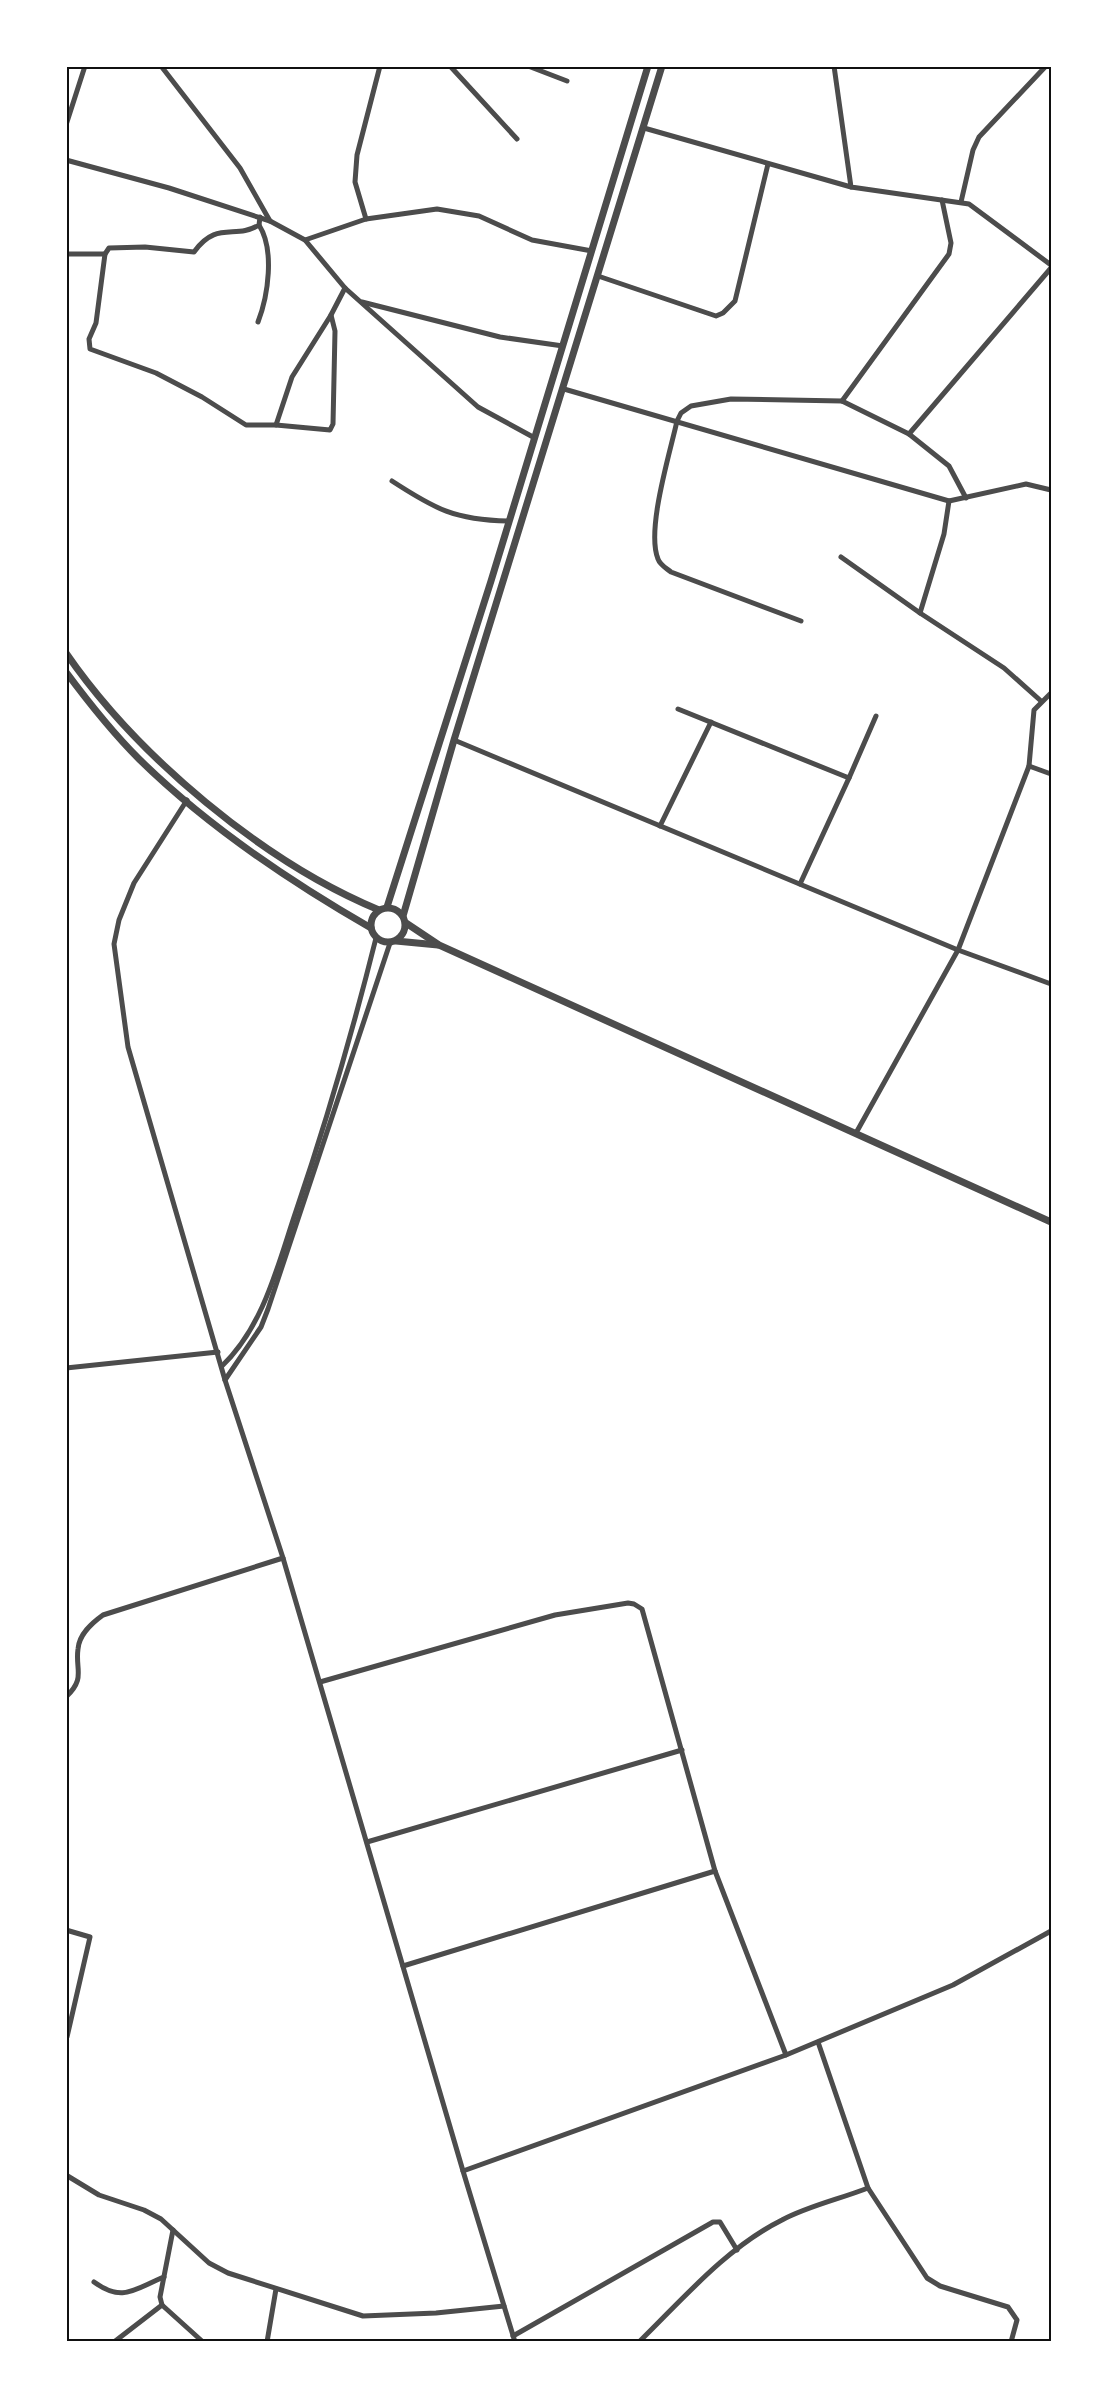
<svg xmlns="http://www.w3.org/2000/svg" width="1117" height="2408" viewBox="0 0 1117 2408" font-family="Mulish,sans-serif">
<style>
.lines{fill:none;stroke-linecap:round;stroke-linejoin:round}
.minor{stroke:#4c4c4c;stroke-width:5}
.tertiary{stroke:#4c4c4c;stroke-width:7}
.neatline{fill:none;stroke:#111;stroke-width:2}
</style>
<rect width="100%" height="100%" fill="#fff"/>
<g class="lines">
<g class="minor">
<path d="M161,66l79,102 30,53 35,19 40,48 133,119 55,30"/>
<path d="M450,66l67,73"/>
<path d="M528,66l39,15"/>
<path d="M834,66l17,121 118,17 82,61"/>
<path d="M66,125l19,-59"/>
<path d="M644,128l207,59"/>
<path d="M66,160l103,28 101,33"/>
<path d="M961,202l12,-52 6,-13 67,-71"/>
<path d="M260,217l-1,8c-24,15 -42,-5 -65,27l-49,-5 -36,1 -4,6 -9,69 -7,16 1,10 66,24 46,24 44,28h30l54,5 3,-6 2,-93 -4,-16"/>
<path d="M366,219l-11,-37 2,-27 23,-89"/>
<path d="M305,240l61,-21 71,-10 42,7 53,24 60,11"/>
<path d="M66,254h39"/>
<path d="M598,276l118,40 7,-3 12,-12 33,-137"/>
<path d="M362,302l138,35 63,9"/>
<path d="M258,322c10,-26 17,-72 1,-97"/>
<path d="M564,389l385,112 77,-17 25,6"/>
<path d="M842,401l107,-147 2,-11 -9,-43"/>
<path d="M276,425l16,-48 39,-62 14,-27"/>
<path d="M909,434l142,-166"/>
<path d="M392,481c43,28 63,39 116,40"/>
<path d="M841,557l79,56 84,55 37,33"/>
<path d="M920,613l24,-79 5,-33"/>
<path d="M801,621l-130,-49c-5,-4 -11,-7 -13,-13 -12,-29 12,-106 19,-138l4,-8 10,-7 40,-7 111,2 67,33 40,32 17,32"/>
<path d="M678,709l171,69 27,-62"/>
<path d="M454,740l504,210 93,34"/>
<path d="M1029,766l5,-56 17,-17"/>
<path d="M187,800l-53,83 -15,37 -5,24 14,103 97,333 58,178 180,613 52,171"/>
<path d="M660,826l51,-104"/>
<path d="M800,884l49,-106"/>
<path d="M856,1133l102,-183 71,-184 22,8"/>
<path d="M222,1366c42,-40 56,-102 74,-155 31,-91 57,-181 80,-273"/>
<path d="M66,1368l152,-16"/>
<path d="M225,1380l36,-53 7,-18 122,-366"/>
<path d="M320,1682l235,-67 73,-12 6,1 8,5 73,262 71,184"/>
<path d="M66,1697c20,-19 9,-27 12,-48 1,-15 14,-26 25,-34l180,-57"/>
<path d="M367,1842l315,-92"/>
<path d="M66,1930l24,7 -23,100"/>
<path d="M403,1966l312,-95"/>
<path d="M818,2042l50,146 59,90 13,8 68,21 9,13 -6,22"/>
<path d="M463,2171l323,-116 167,-70 98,-54"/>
<path d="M66,2175l33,20 45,15 17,9 48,44 19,10 135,43 73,-3 68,-7"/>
<path d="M94,2282c29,21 40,7 70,-5"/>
<path d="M162,2305l41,37"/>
<path d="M513,2336l200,-114h7l17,28"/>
<path d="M114,2342l48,-37 -2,-8 13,-67"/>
<path d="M267,2342l9,-53"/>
<path d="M639,2342c44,-43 87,-94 143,-122 26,-14 58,-21 86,-32"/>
</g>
<g class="tertiary">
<path d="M66,653c71,103 197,209 313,257"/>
<path d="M66,672c23,31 46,60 73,87 66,65 152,123 232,169"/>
<path d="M387,907l104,-326 157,-515"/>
<circle cx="388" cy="925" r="17"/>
<path d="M403,916l51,-176 208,-674"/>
<path d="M406,923l33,22 612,277"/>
<path d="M396,941l42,4"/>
</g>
</g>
<rect width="1117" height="2408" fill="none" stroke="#ffffff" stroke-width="135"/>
<rect x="68" y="68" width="982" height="2272" class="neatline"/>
</svg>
